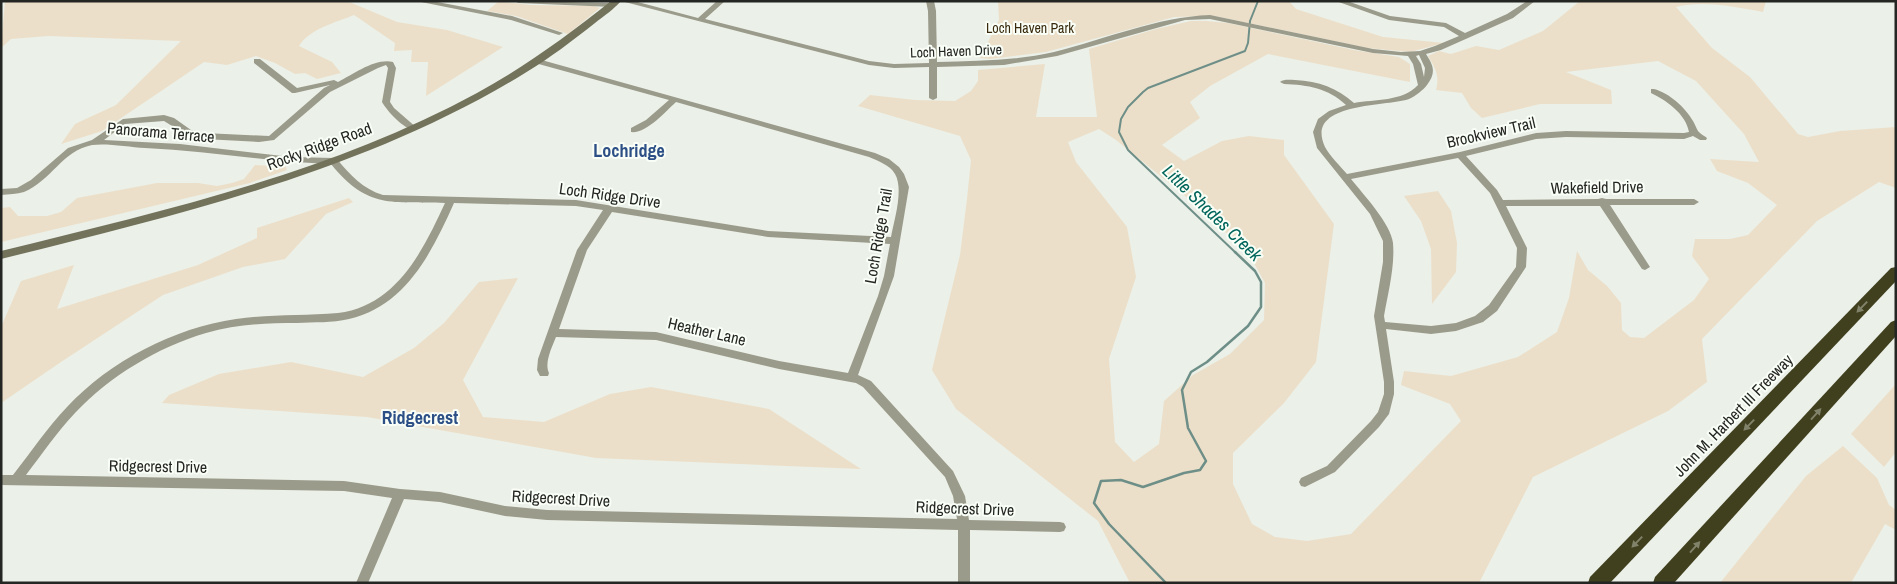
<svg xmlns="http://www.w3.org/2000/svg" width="1897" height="584" viewBox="0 0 1897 584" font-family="'Archivo Narrow',sans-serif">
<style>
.green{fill:#ecdfc9;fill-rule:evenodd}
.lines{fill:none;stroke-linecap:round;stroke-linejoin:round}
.stream-far1{stroke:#6e8f88;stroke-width:2}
.stream{stroke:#6e8f88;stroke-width:2.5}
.minor{fill:#9b9b8b;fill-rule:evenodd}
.secondary{fill:#73735c;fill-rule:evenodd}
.motorway{fill:#403f1e;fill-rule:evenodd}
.oneway{fill:#81826a}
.labels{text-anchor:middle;stroke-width:4;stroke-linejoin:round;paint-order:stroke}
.far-park-label{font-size:14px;fill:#392a0d;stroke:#f9fef6}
.far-street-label{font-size:14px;fill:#242623;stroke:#f9fef6}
.street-label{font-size:16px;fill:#242623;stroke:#f9fef6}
.neighbourhood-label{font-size:18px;font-weight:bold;fill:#2c4f86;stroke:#f9fef6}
.water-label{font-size:18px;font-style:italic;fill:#00655b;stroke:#f9fef6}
</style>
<rect width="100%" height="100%" fill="#ebf0e8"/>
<g class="green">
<path d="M5,1h342l50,21 50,8 56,17 -77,49 2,-34h-17l1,-12 -18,1 1,-8 -41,-28c-17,7 -45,14 -55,31l33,16 9,11 -24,6 -12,-6 -10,1 -20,-11 -19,-7 -29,9 -23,-3 -102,69 -41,13 14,-20 41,-19 65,-64 -133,-5 -37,3 -10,9z"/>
<path d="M499,1l31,4 64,1 6,2 -32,26 -52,-18 -29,-5z"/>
<path d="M998,1h291l7,8 87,28 61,6 -34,9 -43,-4 -152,-32 -41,1 -128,35 -56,7 -10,-1 19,-38z"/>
<path d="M1580,1h186l-3,11c-28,-5 -59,-12 -87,-5l36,41 38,29 48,57 10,3 32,-6 56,-4v61l-17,-6 -62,39 -115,118 5,43 -39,29 -135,66 -54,106h-349l-32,-62 -142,-112 -24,-39 28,-115 7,-56 4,-39 -11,-24 -102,-30 12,-11 45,5 40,1 16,-10 7,-10v-11l67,-6 -9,53h61l-8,-68 67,-20 35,-8h15l22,2 126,27 45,7 11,7v18l-142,-28 -58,32 -20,16 10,16 -38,27 22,16 38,-20 27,-5 35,4v15l50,69 -18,138 -32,41 -51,50v31l19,40 23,13 32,4 44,-7 110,-113 -11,-17 -49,-19 3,-14 47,5 67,-19 39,-25 12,-34 8,-47 11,19 19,16 14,17 1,27 8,7 14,1 50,-38 15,-21 -17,-23 3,-17h35l18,-4 29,-30 -29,-22 -31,-12 -7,-12 49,3 -15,-28 -48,-53 -38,-20 -92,11 45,18 1,14h-72l-58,14 -11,-10 -9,-15 -26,-3c4,-14 -1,-23 -8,-34l11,-5 12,3 25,-8 23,4 44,-19zM1099,129l17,11 79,64 54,50 16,29 -1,37 -34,34 -37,21 -29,26 -5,43 -25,18 -19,-20 -6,-83 27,-82 -9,-50 -51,-65 -8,-20z"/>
<path d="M255,165l31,2 1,3 -37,13 -249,59v-34l9,-1 8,9h29l14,-4 16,-14 80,-15h41l19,3 15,-3 12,-4z"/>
<path d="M1438,191l13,20 6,32 -1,29 -24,32 -1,-55 -10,-28 -17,-25z"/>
<path d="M349,198l4,4 -27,12 -41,45 -42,8 -80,28 -102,67 -60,41v-76l20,-46 53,-16 -17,44 141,-44 59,-27v-10z"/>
<path d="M518,278l-55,102 20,37 61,5 66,-28 41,-7 118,22 92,60 -265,-11 -229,-41 -205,-14 7,-8 50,-21 72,-12 72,15 51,-29 30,-25 35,-41z"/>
<path d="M1896,384v68l-12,15 -33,-33z"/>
<path d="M1843,446l34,32 12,27 7,5v20l-11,-6 -34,59h-131l86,-107z"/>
</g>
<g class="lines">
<path class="stream-far1" d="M1236,253l-108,-103 -9,-18 2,-13 7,-12 15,-15 5,-4 97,-37 3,-8 2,-22 8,-20"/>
<path class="stream" d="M1166,583l-57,-59 -15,-21 7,-22 20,-1 22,7 41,-14 16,-3 6,-9 -18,-33 -6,-38 9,-18 16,-10 41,-36 13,-19v-25l-6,-11 -20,-19"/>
<g class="minor">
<path d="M416,1h16l80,15 51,17 -4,2 -48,-15z"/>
<path d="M515,1l98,2 4,2 -4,2 -95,-4z"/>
<path d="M621,1h13l64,17 19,-17h8l-20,18 164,42 25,3 35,-1 -1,-52 -2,-10h8l2,10 1,51c39,-1 78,-1 117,-10 52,-13 103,-35 156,-37l163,34 28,3 19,-1 15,-5 24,-10 -15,-9 -55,-7 -53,-19h11l43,15 56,7 19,10 42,-19 20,-13h8l-22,17 -72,32 -15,4c8,12 10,19 1,31 -4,5 -11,11 -18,14 -24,8 -105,3 -84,48 5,9 15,19 22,27l113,-22 76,-19 30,-2 118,2 5,-1c-3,-18 -23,-32 -38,-39v-4h3c15,4 31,18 39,32 2,3 3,7 5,10 2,3 7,5 9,7l-1,2h-6l-7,-4 -9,3 -118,-2 -30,2 -70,17 31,34 6,10 95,-1 4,-1 4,1h88l5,3 -5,3h-84l40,62 -5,3 -3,-1 -42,-63h-94l21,42 -1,19 -29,44 -14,11 -27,9 -25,3 -45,-5 8,53v12l-5,20 -10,13 -44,45 -30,15 -4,-1 -2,-4 2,-4 26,-12 44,-45 7,-9 6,-18v-12l-10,-66 9,-54v-21l-13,-27 -53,-66 -4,-16 5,-13 11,-8 17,-6c-18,-17 -38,-20 -62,-21l-4,-2c4,-3 9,-2 15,-2 24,1 42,8 59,23 21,-4 48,-1 64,-18l-5,-21 -5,-8 -35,-3 -163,-34 -25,1 -128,36 -53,9 -67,2v31l-4,2 -4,-2v-31l-35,1 -25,-3zM1419,55l6,13 -1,9 -3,-13 -5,-8zM1458,158l32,35 27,55 -1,19 -27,38 -14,11 -19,7 -25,3 -46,-4 -1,-6c4,-23 11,-49 9,-73 -2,-19 -30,-49 -42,-64z"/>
<path d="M254,59h6l37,29 37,-8 4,2c16,-8 37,-24 55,-20l3,6 -6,34 4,6 23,20 -1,2c-11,1 -29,-19 -34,-28l6,-34 -2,-3 -8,3 -48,24 -56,48 -15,2 -55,-3 -19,-5 -21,-13 -39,3 -21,16 76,4 111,13 43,1 3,1c13,16 26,30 46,36l193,5 192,31 123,6c3,-16 13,-48 4,-63 -5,-9 -17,-13 -26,-17l-193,-55c-11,10 -30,32 -45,30v-4l15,-8 23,-20 -134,-37 -1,-2 4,-2 337,94 14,6 10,8 5,7 5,13 -15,89 -36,99 13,6 82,90 12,25 4,24 91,2 4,1 2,4 -2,4 -4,1 -90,-2v53h-12v-53l-411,-10 -42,-4 -65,-14 -36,-3 -36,84h-12l36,-85 -48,-7 -343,-6v-10h12c18,-23 34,-47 54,-68 43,-46 107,-79 169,-88 33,-5 68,-3 102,-6 58,-7 85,-62 107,-110 -53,-2 -77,7 -114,-39 -62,-2 -123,-13 -186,-16 -16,-1 -38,-5 -53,-3 -30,6 -41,36 -68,47 -7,2 -15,2 -23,3v-6l16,-1 14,-8 37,-32 24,-8 31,-21 41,-4 10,3 17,12 13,3 65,3 55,-48 6,-3 -35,8h-3l-38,-30zM454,203l122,3 27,4 -26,40 -39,109 -1,11 3,6h8l1,-3c-5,-10 3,-26 7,-36l100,3 123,29 77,14 7,4 82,90 8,19 4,23 -410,-9 -42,-4 -65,-14 -40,-3 -56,-8 -318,-6c16,-21 31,-43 49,-62 35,-37 83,-66 131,-80 30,-9 60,-10 91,-10 17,-1 35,0 52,-4 57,-13 83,-67 105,-116zM612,212l156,25 122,7 -6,32 -6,20 -30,77 -69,-12 -123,-29 -97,-3 28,-79z"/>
</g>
<path class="secondary" d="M611,1h10c-7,8 -17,15 -26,22 -23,18 -45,35 -70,50 -160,98 -344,141 -524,186v-8c162,-40 329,-78 476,-158 48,-26 91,-58 134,-92z"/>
<g class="motorway">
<path d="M1896,267v14l-286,302h-22l2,-6 301,-309z"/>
<path d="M1896,320v16l-222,247h-21l2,-6 236,-255z"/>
</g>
</g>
<defs><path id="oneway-solid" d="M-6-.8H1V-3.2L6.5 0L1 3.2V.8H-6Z" transform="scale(1.25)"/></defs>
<g class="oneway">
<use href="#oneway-solid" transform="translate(1862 307) rotate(134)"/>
<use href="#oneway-solid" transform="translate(1816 414) rotate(-48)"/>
<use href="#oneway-solid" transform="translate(1749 425) rotate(134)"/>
<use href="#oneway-solid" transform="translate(1637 542) rotate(134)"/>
<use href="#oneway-solid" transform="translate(1695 547) rotate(-48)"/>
</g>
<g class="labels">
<g class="far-park-label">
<text x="1030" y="33">Loch Haven Park</text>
</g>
<g class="far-street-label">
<text transform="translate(956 51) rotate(-2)" y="5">Loch Haven Drive</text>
</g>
<g class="street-label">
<text transform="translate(161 132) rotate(5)" y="6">Panorama Terrace</text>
<text transform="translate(1491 132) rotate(-13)" y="6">Brookview Trail</text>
<text transform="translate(319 146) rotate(-20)" y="6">Rocky Ridge Road</text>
<text transform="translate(1597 187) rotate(-1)" y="6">Wakefield Drive</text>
<text transform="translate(610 195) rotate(8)" y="6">Loch Ridge Drive</text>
<text transform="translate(878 236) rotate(-80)" y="6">Loch Ridge Trail</text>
<text transform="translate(707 331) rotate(13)" y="6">Heather Lane</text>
<text transform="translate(1733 415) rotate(-46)" y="6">John M. Harbert III Freeway</text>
<text transform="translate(158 466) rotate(1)" y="6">Ridgecrest Drive</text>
<text transform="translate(561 498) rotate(3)" y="6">Ridgecrest Drive</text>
<text transform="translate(965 508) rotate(2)" y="6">Ridgecrest Drive</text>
</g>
<g class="neighbourhood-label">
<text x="629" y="157">Lochridge</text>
<text x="420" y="424">Ridgecrest</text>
</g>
<g class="water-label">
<text transform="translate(1212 213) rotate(44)" y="6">Little Shades Creek</text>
</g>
</g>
<rect width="1897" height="584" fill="none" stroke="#242623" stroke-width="5"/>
</svg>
